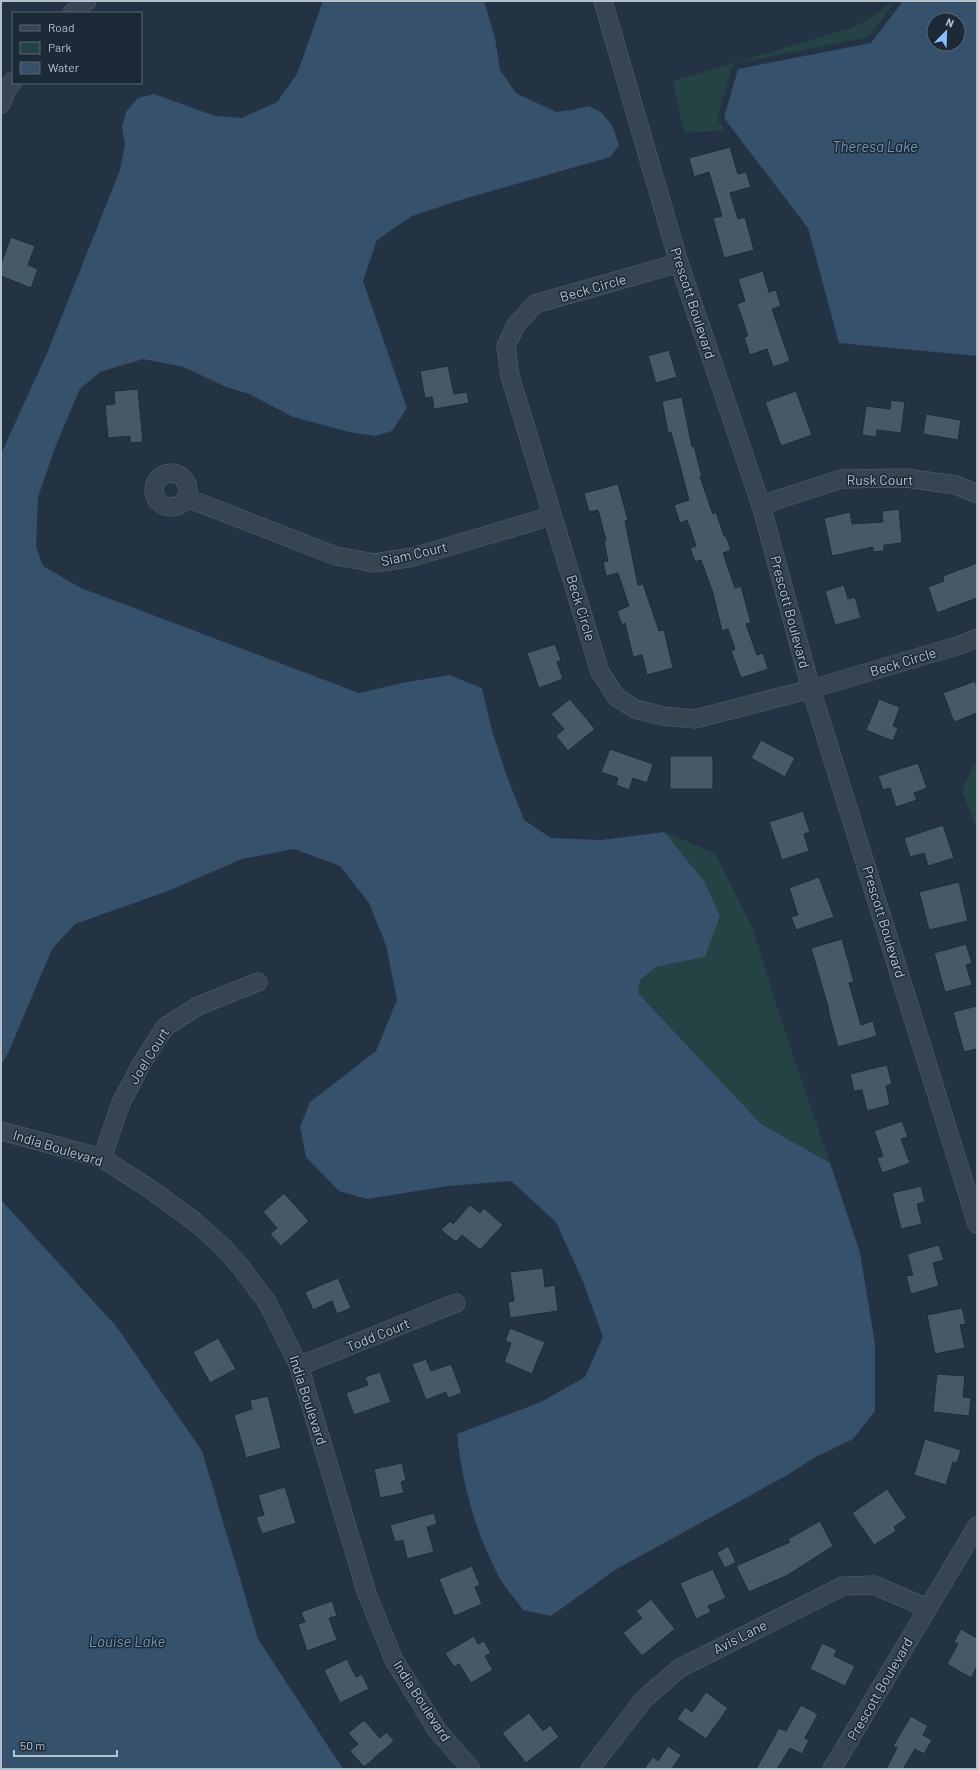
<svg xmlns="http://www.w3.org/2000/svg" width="978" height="1770" viewBox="0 0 978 1770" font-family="Barlow,sans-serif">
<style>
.green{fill:#254344}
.water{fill:#35516b;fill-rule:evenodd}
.building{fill:#465969;stroke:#1e2c39}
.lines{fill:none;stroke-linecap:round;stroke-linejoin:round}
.minor-casing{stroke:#55636f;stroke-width:19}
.minor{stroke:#374552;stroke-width:18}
.labels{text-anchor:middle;stroke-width:3;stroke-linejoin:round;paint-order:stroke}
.street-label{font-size:14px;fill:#b4c0cc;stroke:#1c2a37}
.water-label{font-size:15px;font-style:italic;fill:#7194b3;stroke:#1c2a37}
</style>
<rect width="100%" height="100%" fill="#233343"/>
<g class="green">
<path d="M894,1h1l-27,36 -132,26 -4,5 -14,49v4l7,9 -41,3 -11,-52 178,-53 13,-6z"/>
<path d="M973,765h4v63l-15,-37z"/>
<path d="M664,832l51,21 38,76 28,91 49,143 -69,-39 -123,-131 2,-13 16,-13 49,-10 -1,-76z"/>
</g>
<g class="water">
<path d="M323,1h161l11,37 5,32 16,23 40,19 16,-2 16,-4 13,6 11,13 7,20 -9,12 -143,41 -55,18 -35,24 -14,41 44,127 -15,23 -17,5 -26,-4 -56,-15 -44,-23 -23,-7 -42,-20 -41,-8 -43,13 -20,17 -24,56 -18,52 -2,50 7,19 38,22 278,105 43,-10 47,-8 33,13 9,39 15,47 18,46 27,18 50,2 63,-8 40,49 16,35 -15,41 -49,10 -16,13 -2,13 123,131 69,39 30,90 15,91v67l-22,28 -39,19 -30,19 -169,93 -64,46 -28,-6c-8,-12 -19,-23 -25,-35 -23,-44 -36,-92 -41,-141l84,-32 44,-25 18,-40 -19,-53 -28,-62 -45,-41 -63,5 -81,13 -28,-8 -33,-34 -6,-30 10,-25 66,-51 21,-51 -11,-55 -17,-42 -29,-37 -46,-17 -52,10 -74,32 -93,33 -23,25 -43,102 -8,14v-611l47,-103 72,-181 5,-26 -3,-17 4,-15 12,-14 16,-4 61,22 27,2 35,-16 20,-28z"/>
<path d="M903,1h74v355l-138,-13 -31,-115 -84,-110 14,-49 133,-26zM934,20h24v24h-24z"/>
<path d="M1,1200l115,126 86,125 56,188 85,130h-342z"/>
</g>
<g class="building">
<path d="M730,147l8,27 8,-2 5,15 -21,6 8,26 7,-2 9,33 -30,8 -11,-40 9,-2 -13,-44 -15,5 -5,-19z"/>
<path d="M11,237l24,9 -7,19 10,4 -7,19 -30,-12v-12z"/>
<path d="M763,271l6,21 7,-2 5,16 -9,3 18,52 -17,6 -6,-18 -17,6 -6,-18 4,-1 -11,-32 8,-3 -7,-22z"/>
<path d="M669,350l8,27 -21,6 -8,-27z"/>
<path d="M448,366l6,28 13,-2 2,11 -35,6 -2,-12 -7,1 -5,-27z"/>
<path d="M138,389l5,53 -13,1v-7l-22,2 -3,-33 10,-1 -1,-13z"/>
<path d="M796,391l16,44 -31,11 -16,-44z"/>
<path d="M682,397l10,50 2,-1 8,31h-2l13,37 3,-2 8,24h2l5,14 -8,3 12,35 6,-2 10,37 -5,1 11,31 6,-2 5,16 -27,9 -10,-27 4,-2 -7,-20 -6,2 -9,-38 -12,-33 -6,2 -5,-14 6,-2 -9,-26 -7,3 -6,-18 15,-5 -18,-68 -3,1 -6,-32z"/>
<path d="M891,400l14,2 -4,31 -24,-3 -1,7 -14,-2 4,-29 24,3z"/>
<path d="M926,414l35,6 -3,20 -35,-6z"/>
<path d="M618,484l10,36 -3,1 13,64 5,-1 16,47 5,-1 9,38 -26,7 -5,-20 -9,2 -8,-34 -3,2 -5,-14 12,-5 -11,-33 -12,3 -3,-14 5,-1 -4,-20 2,-1 -8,-30 -9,2 -5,-19z"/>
<path d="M899,509l3,34 -18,2v6l-11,1v-5l-41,9 -8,-38 26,-6 2,12 31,-2 -1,-11z"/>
<path d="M977,563v35l-40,15 -9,-26 16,-6 -1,-5z"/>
<path d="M844,585l4,14 7,-2 6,21 -26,7 -10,-34z"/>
<path d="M555,644l6,16 -4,2 6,17 -24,9 -12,-35z"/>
<path d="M975,681l2,7v25l-23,9 -11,-29z"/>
<path d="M570,699l25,30 -27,22 -12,-15 8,-7 -13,-15z"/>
<path d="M879,699l21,8 -7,19 5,2 -5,13 -27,-11z"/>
<path d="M761,740l34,18 -10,19 -34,-19z"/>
<path d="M610,749l43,15 -6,19 -14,-5 -4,12 -13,-5 2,-7 -17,-6z"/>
<rect x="670" y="756" width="43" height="33"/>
<path d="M918,763l9,25 -13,5 3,7 -21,7 -6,-19 -7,2 -5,-14z"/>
<path d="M803,811l7,21 -6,2 5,17 -27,9 -13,-38z"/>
<path d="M943,825l11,33 -26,8 -4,-13 -14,4 -6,-19z"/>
<path d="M819,877l15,40 -38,13 -5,-13 7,-2 -9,-27z"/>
<path d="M959,882l9,39 -39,9 -10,-38z"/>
<path d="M842,939l12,43 -5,1 12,42 12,-4 4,15 -39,11 -10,-37h1l-18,-62z"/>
<path d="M966,944l6,19 -6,2 6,20 -27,7 -11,-39z"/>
<path d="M977,1006v43l-13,3 -11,-40z"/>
<path d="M887,1065l5,19 -6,2 4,19 -23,6 -5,-21 -8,1 -4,-17z"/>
<path d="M902,1121l6,16 -7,2 9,24 -28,10 -5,-15 6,-2 -9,-25z"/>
<path d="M921,1186l4,16 -8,2 5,20 -21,5 -9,-36z"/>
<path d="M284,1193l25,28 -28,25 -11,-12 7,-6 -14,-16z"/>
<path d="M470,1205l10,8 4,-5 19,17 -23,25 -18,-15 -6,7 -15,-12 9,-9 3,3z"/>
<path d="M939,1245l5,15 -11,3 6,23 -28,8 -5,-18 7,-1 -6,-21z"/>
<path d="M543,1268l2,19 10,-2 3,26 -48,7 -2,-16 6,-1 -4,-29z"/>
<path d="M338,1278l13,30 -14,6 -5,-13 -19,9 -8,-18z"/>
<path d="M962,1308l4,16 -6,1 5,23 -30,6 -8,-39z"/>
<path d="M510,1328l35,14 -13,32 -28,-12 7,-19 -6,-2z"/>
<path d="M218,1338l18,31 -26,14 -17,-31z"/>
<path d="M426,1359l5,12 20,-7 11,29 -14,5 -2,-6 -20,8 -14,-36z"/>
<path d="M380,1372l11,30 -37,13 -8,-22 22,-8 -3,-8z"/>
<path d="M937,1374l28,2 -2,21 8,1 -2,18 -36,-4z"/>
<path d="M268,1396l13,52 -35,10 -12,-43 18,-6 -2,-9z"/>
<path d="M925,1439l36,11 -4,13 -4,-1 -7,23 -32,-10z"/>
<path d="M402,1463l4,17 -5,2 3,11 -24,5 -6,-29z"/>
<path d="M285,1487l11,36 -34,11 -6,-17 8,-2 -6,-20z"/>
<path d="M887,1489l20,29 -13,9 2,4 -22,14 -22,-32z"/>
<path d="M434,1513l3,11 -10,3 7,25 -27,7 -4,-19 -8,2 -5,-17z"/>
<path d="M820,1521l13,25 -45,29 -39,17 -13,-26 54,-24 -2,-3z"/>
<path d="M728,1546l8,16 -11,6 -8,-15z"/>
<path d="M472,1566l8,19 -5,2 7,17 -28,12 -15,-37z"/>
<path d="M713,1569l13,29 -18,8 3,6 -15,7 -16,-36z"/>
<path d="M651,1599l24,30 -33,27 -19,-23 19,-15 -6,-7z"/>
<path d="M332,1601l5,15 -8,2 8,22 -30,11 -9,-27 7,-2 -4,-10z"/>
<path d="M961,1629l16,9v28l-6,12 -24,-14 11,-20 -4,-2z"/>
<path d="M474,1636l4,8 6,-3 7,12 -6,3 8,14 -22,13 -12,-19 -5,3 -9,-14z"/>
<path d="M822,1643l15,7 -3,6 21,10 -10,20 -35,-17z"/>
<path d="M347,1659l9,18 6,-3 7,15 -29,14 -16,-33z"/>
<path d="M706,1692l22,16 -22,31 -29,-20 8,-12 7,5z"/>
<path d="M801,1705l17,9 -13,24 4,2 -7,14 -12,-6 -13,21h-21l23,-41 7,3z"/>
<path d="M529,1713l14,18 7,-6 9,12 -33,26 -24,-30z"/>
<path d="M911,1716l17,10 -5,9 9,5 -8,14 -9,-5 -12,20h-17l11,-21 -4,-2z"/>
<path d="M364,1720l16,18 7,-6 7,9 -30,26 -14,-16 8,-7 -10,-11z"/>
<path d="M668,1746l13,9 -9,14h-28l9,-12 5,4z"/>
</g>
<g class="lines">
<defs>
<g id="minor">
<path d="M603,1l76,262 82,242 50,184 166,535"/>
<path d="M72,13l15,-12"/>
<path d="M1,104l5,-13 7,-10"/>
<path d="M679,263l-144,41 -19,21 -10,21 4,30 90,296 16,25 19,12 28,7 32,3 116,-30 149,-44 17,-7"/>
<circle cx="171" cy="490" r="17"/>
<path d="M187,498l149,58 39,7 38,-6 139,-41"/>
<path d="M761,505l80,-26 65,-1 50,7 21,9"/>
<path d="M1,1131l101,27 48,31 44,32 28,25 18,20 27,36 32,64 68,228 27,66 43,70 34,39"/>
<path d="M102,1158l19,-55 21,-40 23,-36 33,-21 60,-24"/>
<path d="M299,1366l157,-63"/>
<path d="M590,1769l54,-70 36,-31 163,-82 31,-1 53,23"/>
<path d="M832,1769l145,-243"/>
</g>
</defs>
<use href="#minor" class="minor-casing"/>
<use href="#minor" class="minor"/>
</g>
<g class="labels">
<g class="street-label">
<text transform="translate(593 288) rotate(-16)" y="5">Beck Circle</text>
<text transform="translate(693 303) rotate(72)" y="5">Prescott Boulevard</text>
<text x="880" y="485">Rusk Court</text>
<text transform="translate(414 554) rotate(-13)" y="5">Siam Court</text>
<text transform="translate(581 608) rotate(73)" y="5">Beck Circle</text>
<text transform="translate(790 612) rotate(75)" y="5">Prescott Boulevard</text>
<text transform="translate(903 662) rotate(-17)" y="5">Beck Circle</text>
<text transform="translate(884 922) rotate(73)" y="5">Prescott Boulevard</text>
<text transform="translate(149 1056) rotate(-58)" y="5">Joel Court</text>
<text transform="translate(58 1148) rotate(17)" y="5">India Boulevard</text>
<text transform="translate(378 1335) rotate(-22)" y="5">Todd Court</text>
<text transform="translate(308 1400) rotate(72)" y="5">India Boulevard</text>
<text transform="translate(740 1637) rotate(-27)" y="5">Avis Lane</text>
<text transform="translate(880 1689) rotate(-60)" y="5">Prescott Boulevard</text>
<text transform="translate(422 1701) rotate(57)" y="5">India Boulevard</text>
</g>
<g class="water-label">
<text x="875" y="152">Theresa Lake</text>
<text x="127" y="1647">Louise Lake</text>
</g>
</g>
<rect width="978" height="1770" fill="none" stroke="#b4c0cc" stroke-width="4"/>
<rect x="12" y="12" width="130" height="72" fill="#1c2a37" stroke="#596673"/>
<rect x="20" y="25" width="20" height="6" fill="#374552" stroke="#596673"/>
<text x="48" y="32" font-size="12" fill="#b4c0cc">Road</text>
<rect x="20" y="42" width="20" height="12" fill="#254344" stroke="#596673"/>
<text x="48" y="52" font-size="12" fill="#b4c0cc">Park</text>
<rect x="20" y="62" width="20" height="12" fill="#35516b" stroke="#596673"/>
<text x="48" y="72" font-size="12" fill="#b4c0cc">Water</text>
<g transform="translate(946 32) rotate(23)"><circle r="19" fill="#1c2a37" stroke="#596673"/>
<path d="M0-3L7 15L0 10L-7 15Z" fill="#87c0ff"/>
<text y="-6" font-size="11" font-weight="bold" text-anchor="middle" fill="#b4c0cc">N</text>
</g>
<path d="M14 1750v6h103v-6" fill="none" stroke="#b4c0cc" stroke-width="2"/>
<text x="20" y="1750" font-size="12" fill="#b4c0cc" stroke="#1c2a37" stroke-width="3" paint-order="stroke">50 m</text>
</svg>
